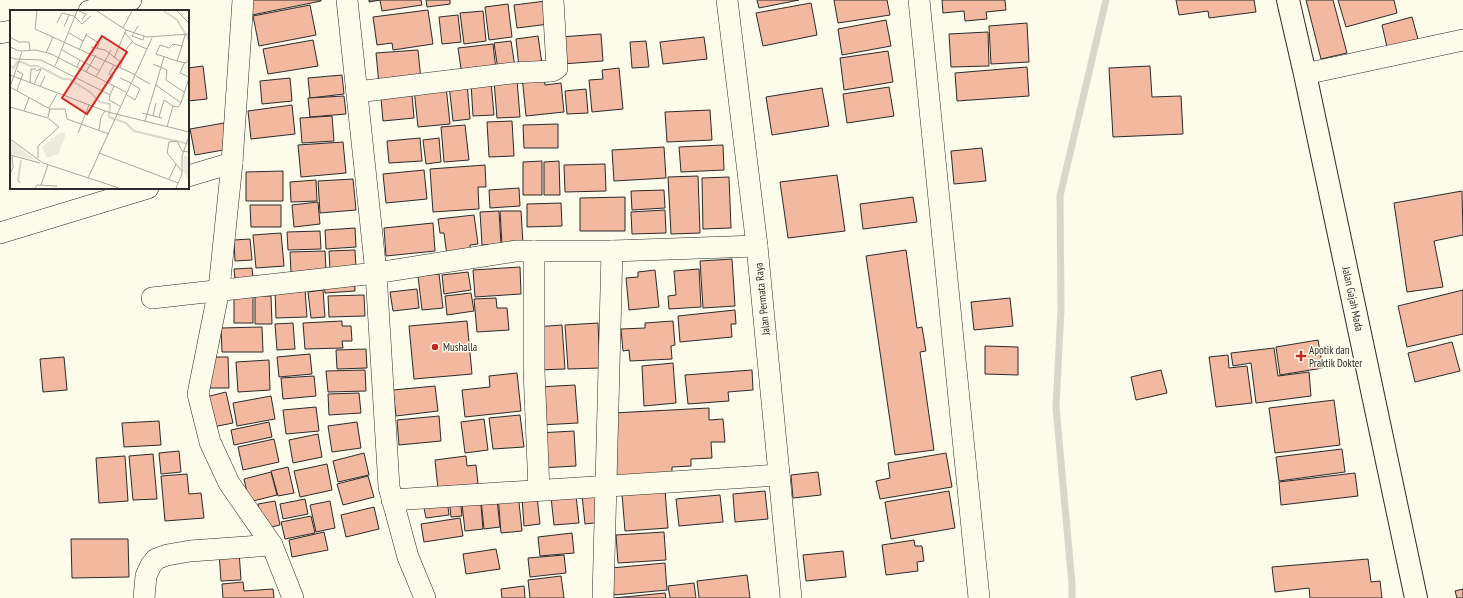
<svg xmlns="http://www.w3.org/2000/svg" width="1463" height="598" viewBox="0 0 1463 598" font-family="'PT Sans Narrow',sans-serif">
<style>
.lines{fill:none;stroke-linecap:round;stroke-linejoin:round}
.stream{stroke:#d8d7c9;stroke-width:7}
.building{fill:#f2b8a0;stroke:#2b2b2b}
.street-casing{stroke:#2b2b2b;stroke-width:22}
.secondary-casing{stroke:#2b2b2b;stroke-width:24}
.street{stroke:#fdfbea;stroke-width:21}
.secondary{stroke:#fdfbea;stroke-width:22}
.poi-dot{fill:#c62828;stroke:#fdfbea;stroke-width:1.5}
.labels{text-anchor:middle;stroke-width:3;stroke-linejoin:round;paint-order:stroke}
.street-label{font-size:11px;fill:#2b2b2b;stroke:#fdfbea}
.poi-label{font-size:11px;fill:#2b2b2b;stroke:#fdfbea;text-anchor:start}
.inset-river{fill:none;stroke:#d8d7c9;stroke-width:2}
.inset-road{fill:none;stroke:#a9a89e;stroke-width:1}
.view{fill:#d62828;fill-opacity:0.15;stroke:#d62828;stroke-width:2}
.inset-edge{fill:none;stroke:#2b2b2b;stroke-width:2}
</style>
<rect width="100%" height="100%" fill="#fdfbea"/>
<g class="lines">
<path class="stream" d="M1072,598v-14l-16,-177 5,-98 -1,-113 46,-196"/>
</g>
<g class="building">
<path d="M249,0h72v1l-69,14z"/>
<path d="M369,0h52l1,5 -40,6 -2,-11 -11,2z"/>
<path d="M426,0h24v4l-23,3z"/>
<path d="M757,0h42l-40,8z"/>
<path d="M834,0h53l3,15 -52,8z"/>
<path d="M942,0h63l1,10 -20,2 1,7 -22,2 -1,-10 -21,2z"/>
<path d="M1176,0h78l2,12 -47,6 -1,-7 -29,4z"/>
<path d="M1306,0h27l14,53 -26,6z"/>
<path d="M1338,0h56l3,13 -51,14z"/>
<path d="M546,1l3,23 -32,4 -3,-23z"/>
<path d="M811,3l6,32 -54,11 -7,-33z"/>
<path d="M508,4l4,33 -23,3 -4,-33z"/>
<path d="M310,5l6,30 -57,11 -6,-30z"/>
<path d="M428,10l5,34 -40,6 -1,-7 -15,2 -4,-28z"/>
<path d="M483,11l3,30 -22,3 -4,-31z"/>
<path d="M458,15l3,27 -19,2 -3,-27z"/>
<path d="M1412,17l6,22 -31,8 -5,-22z"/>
<path d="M886,20l5,26 -49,9 -4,-26z"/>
<path d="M1027,23l2,39 -38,2 -2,-38z"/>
<path d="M988,32l1,34 -38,1 -2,-33z"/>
<path d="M601,34l2,27 -41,3 -2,-27z"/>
<path d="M538,36l4,28 -23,3 -3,-28z"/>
<path d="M704,37l3,22 -44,5 -3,-22z"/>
<path d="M313,40l5,26 -50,8 -5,-25z"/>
<path d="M511,41l4,26 -17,3 -4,-27z"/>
<path d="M646,41l3,26 -17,1 -2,-26z"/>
<path d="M493,44l3,26 -34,5 -4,-27z"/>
<path d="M418,50l3,30 -42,4 -3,-31z"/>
<path d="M888,51l5,31 -49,8 -4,-32z"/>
<path d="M203,66l4,33 -19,2v-33z"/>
<path d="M1150,66l2,31 29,-1 2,38 -70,3 -4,-69z"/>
<path d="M1027,67l2,29 -72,5 -2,-28z"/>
<path d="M619,68l4,41 -31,3 -3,-32 14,-1 -1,-9z"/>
<path d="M544,73l1,12 16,-2 3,29 -38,4 -4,-40z"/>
<path d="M342,75l2,19 -34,4 -2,-20z"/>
<path d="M290,78l2,23 -30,3 -2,-23z"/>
<path d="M517,80l3,37 -23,1 -3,-37z"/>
<path d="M491,82l3,33 -21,1 -2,-33z"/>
<path d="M467,83l3,36 -17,2 -4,-36z"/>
<path d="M446,86l4,38 -32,3 -4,-38z"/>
<path d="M889,87l5,29 -47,7 -4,-29z"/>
<path d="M822,88l7,38 -57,9 -6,-38z"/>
<path d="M586,89l2,24 -21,1 -2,-23z"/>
<path d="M412,95l2,23 -31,3 -2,-23z"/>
<path d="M344,96l2,18 -36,3 -2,-19z"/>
<path d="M292,105l3,29 -44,5 -3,-28z"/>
<path d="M710,110l2,30 -45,2 -2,-30z"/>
<path d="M332,116l2,25 -32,2 -2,-25z"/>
<path d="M512,121l2,35 -25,1 -2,-35z"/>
<path d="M224,123l5,26 -34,6 -5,-26z"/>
<path d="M558,124v24h-34l-1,-23z"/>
<path d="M465,125l4,35 -25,2 -3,-35z"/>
<path d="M420,138l2,23 -33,2 -2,-22z"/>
<path d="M439,138l2,24 -15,2 -3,-24z"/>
<path d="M343,142l3,31 -45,4 -3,-32z"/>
<path d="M723,145l1,25 -43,2 -2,-25z"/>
<path d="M664,147l2,31 -52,3 -2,-31z"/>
<path d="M982,148l4,33 -32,3 -3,-33z"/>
<path d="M542,161v34h-19v-33z"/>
<path d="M559,161l1,34h-16v-33z"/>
<path d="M605,164l1,27 -41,1 -1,-27z"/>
<path d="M485,165l1,22h-8l1,22 -46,3 -3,-43z"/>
<path d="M424,170l3,29 -41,4 -3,-29z"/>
<path d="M283,171v30h-37v-29z"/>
<path d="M837,175l8,56 -57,7 -8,-56z"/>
<path d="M698,176l2,57 -29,1 -3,-57z"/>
<path d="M729,177l2,51 -28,1 -1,-51z"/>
<path d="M353,179l3,31 -36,3 -2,-32z"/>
<path d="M316,180l1,21 -26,1 -1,-20z"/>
<path d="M519,188l1,18 -30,2 -1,-18z"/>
<path d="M664,190l1,18 -33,2 -1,-19z"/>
<path d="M1462,191l1,44 -29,6 9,46 -36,5 -13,-89z"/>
<path d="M625,197v34h-45v-33z"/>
<path d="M913,197l4,25 -54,7 -3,-25z"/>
<path d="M318,202l2,22 -26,3 -2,-22z"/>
<path d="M561,203l1,23 -35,1v-23z"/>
<path d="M250,205h31v22h-30z"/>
<path d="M665,210l1,23 -34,1 -1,-22z"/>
<path d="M499,211l2,33 -19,1 -2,-33z"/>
<path d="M500,211h21l2,33 -21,1z"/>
<path d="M474,215l4,29 -8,1 1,8 -24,3 -3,-23h-4l-2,-14z"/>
<path d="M433,223l2,28 -49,5 -2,-28z"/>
<path d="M355,228l1,19 -30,2 -1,-19z"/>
<path d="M320,231l1,18 -33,1 -1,-18z"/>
<path d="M281,233l3,33 -28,2 -3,-33z"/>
<path d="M250,239l2,21 -17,1 -1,-21z"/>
<path d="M355,250l1,18 -26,2 -1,-19z"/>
<path d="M906,250l11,78 5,-1 4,24 -6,1 14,98 -39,5 -29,-199z"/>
<path d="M325,251l1,19 -35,2 -1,-20z"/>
<path d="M732,259l3,47 -32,2 -3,-47z"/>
<path d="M520,267l1,27 -46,3 -2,-27z"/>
<path d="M252,268l1,10 -18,1 -1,-10z"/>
<path d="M699,269l2,38 -32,2 -1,-13 8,-1 -2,-24z"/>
<path d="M655,270l4,37 -30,3 -3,-32 12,-1v-5z"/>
<path d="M354,271l1,20 -30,2 -2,-20z"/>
<path d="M468,272l3,18 -27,4 -2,-19z"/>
<path d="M439,274l4,34 -21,2 -4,-34z"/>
<path d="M305,289l2,28 -31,1 -1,-28z"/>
<path d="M417,289l2,19 -26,3 -3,-19z"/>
<path d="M323,290l2,27 -14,1 -3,-26z"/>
<path d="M1463,290v44l-56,13 -9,-41z"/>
<path d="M471,293l3,18 -27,4 -2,-19z"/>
<path d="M234,294l19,1v28h-19z"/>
<path d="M364,295l1,21 -36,1 -1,-21z"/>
<path d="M255,296h16l1,28h-17z"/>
<path d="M496,298l1,10h10l2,22 -32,2 -3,-33z"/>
<path d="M1010,298l3,28 -39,4 -3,-28z"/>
<path d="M735,310l1,14h-5l1,13 -52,5 -2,-26z"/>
<path d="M342,321v5h9l1,15h-10l1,7 -38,1 -2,-26z"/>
<path d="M467,321l5,53 -58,5 -5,-53z"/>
<path d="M673,321l2,24 -4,1 1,13 -42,2 -1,-11 -6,1 -2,-22 24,-1v-5z"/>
<path d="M293,323l2,26 -18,1 -2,-26z"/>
<path d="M598,323l2,45 -32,1 -3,-44z"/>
<path d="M562,325l3,44 -28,1 -2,-43z"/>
<path d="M262,327l1,25h-41l-1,-24z"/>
<path d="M1318,340l5,28 -43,7 -4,-28z"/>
<path d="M1452,342l8,29 -45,11 -7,-29z"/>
<path d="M985,346l33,1v28l-33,-1z"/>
<path d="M1274,348l4,28 31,-4 2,24 -55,7 -5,-40 -18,3 -2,-13z"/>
<path d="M366,349l1,19 -30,1 -1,-19z"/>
<path d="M310,354l2,20 -33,3 -2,-20z"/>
<path d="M1228,355l1,13 18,-2 5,37 -36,4 -7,-50z"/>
<path d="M64,357l3,33 -24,2 -3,-33z"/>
<path d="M209,357h19l1,31h-20z"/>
<path d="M269,360l1,30 -32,2 -2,-30z"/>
<path d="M673,363l3,40 -32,3 -2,-40z"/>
<path d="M365,370l1,21 -38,1 -2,-21z"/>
<path d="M752,370l1,20 -25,2 1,9 -41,3 -3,-29z"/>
<path d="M1161,370l6,23 -31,7 -5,-23z"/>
<path d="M517,373l4,38 -56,6 -3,-27 28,-3 -1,-11z"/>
<path d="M314,376l2,20 -33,3 -2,-21z"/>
<path d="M575,385l3,38 -38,2 -2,-38z"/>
<path d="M435,386l3,25 -42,5 -3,-26z"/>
<path d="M226,392l7,31 -20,4 -7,-30z"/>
<path d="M359,393l2,20 -32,2 -1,-21z"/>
<path d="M271,396l4,23 -38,7 -4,-23z"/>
<path d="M1334,400l6,45 -65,8 -6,-45z"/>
<path d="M316,407l3,24 -33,3 -3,-24z"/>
<path d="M709,408v12l14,-1 2,23h-14l1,16 -21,1v7l-19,1v10l-55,3 -4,-67z"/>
<path d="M520,415l4,32 -31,2 -4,-31z"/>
<path d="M439,416l2,25 -42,4 -2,-25z"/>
<path d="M484,419l4,31 -23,3 -4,-31z"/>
<path d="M159,421l2,24 -37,2 -2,-24z"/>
<path d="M269,422l3,15 -38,8 -3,-15z"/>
<path d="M357,422l4,26 -29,4 -4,-26z"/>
<path d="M574,431l2,35 -36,2 -2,-35z"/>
<path d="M318,434l4,23 -29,6 -4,-23z"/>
<path d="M274,439l5,23 -36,8 -5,-23z"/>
<path d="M1342,449l3,23 -66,9 -3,-24z"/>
<path d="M179,451l2,21 -20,2 -2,-21z"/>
<path d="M364,453l5,22 -31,7 -5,-21z"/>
<path d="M946,453l6,34 -72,12 -4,-18 14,-3 -2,-15z"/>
<path d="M153,454l4,45 -24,1 -4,-44z"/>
<path d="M125,456l3,45 -29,2 -3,-45z"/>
<path d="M466,456l1,10 9,-1 2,19 -40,5 -3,-29z"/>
<path d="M327,464l5,26 -32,7 -6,-26z"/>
<path d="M288,467l6,26 -16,3 -7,-25z"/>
<path d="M271,472l6,23 -28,7 -5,-23z"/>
<path d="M818,472l3,23 -28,3 -2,-23z"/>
<path d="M1355,473l3,23 -77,9 -2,-23z"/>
<path d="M187,474l2,20 12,-1 3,25 -39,3 -4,-45z"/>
<path d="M368,476l6,21 -31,8 -6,-21z"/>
<path d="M665,491l3,37 -43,3 -3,-37z"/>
<path d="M765,491l3,28 -33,3 -2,-28z"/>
<path d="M949,491l6,37 -64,11 -6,-37z"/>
<path d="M480,493l3,36 -18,2 -4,-36z"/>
<path d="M518,493l4,38 -21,2 -3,-38z"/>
<path d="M598,493l3,29 -16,2 -3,-29z"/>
<path d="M576,495l3,28 -25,2 -3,-28z"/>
<path d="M720,495l3,27 -44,4 -3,-27z"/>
<path d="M537,496l3,28 -16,2 -2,-29z"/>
<path d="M460,497l2,19 -11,1 -2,-19z"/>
<path d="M305,499l3,15 -25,5 -3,-15z"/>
<path d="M447,499l2,16 -23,3 -3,-15z"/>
<path d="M497,499l3,28 -16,2 -3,-29z"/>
<path d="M275,501l5,24 -17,4 -5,-25z"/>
<path d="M330,501l5,27 -19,4 -6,-27z"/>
<path d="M374,507l5,22 -33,8 -5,-22z"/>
<path d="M311,516l4,17 -30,6 -4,-17z"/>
<path d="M460,518l3,18 -39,6 -3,-18z"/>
<path d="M324,532l4,18 -36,7 -3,-17z"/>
<path d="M664,532l2,28 -48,3 -2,-28z"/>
<path d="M572,533l2,20 -34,3 -2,-19z"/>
<path d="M71,539h57l1,38 -57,1z"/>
<path d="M914,540l1,6h7l2,15 -7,1 1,9 -32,4 -4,-30z"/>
<path d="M496,549l4,20 -34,5 -3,-20z"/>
<path d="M239,551l2,29 -20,1 -2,-29z"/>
<path d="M843,551l3,26 -40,4 -3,-26z"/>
<path d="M564,555l2,18 -36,4 -2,-19z"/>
<path d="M1368,559l3,23 9,-1 2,17h-72l-1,-10 -34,4 -3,-25z"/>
<path d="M665,563l2,27 -53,5 -3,-27z"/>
<path d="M747,575l3,23h-51l-2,-17z"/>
<path d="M561,576l3,22h-34l-2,-18z"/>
<path d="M243,582l1,9 29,-2 1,9h-51l-1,-14z"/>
<path d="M694,583l2,15h-26l-2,-12z"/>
<path d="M524,586l1,12h-23l-1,-9z"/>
<path d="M1463,589v9h-6l-2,-7z"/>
<path d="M665,593l1,5h-52z"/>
</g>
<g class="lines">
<defs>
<g id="street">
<path d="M243,0l-11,163 -13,126 -21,105 12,48 19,41 43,62 21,53"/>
<path d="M347,0l29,273 13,214 19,70 17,41"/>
<path d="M727,0l30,246 34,352"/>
<path d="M919,0l60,598"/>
<path d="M89,11l42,-11"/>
<path d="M0,33l11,-2"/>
<path d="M1305,74l158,-34"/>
<path d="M357,92l155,-19 40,-2 5,-3 -4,-68"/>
<path d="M188,176l44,-13"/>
<path d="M0,233l148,-45"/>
<path d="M534,251v119l5,120"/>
<path d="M152,298l224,-25 140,-22h96l145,-5"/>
<path d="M392,500l387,-25"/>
<path d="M144,598l2,-22 5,-11 5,-6 11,-4 23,-4 82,-6"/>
<path d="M603,598l9,-347"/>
</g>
<path id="secondary" d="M1288,0l17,74 111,524"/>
</defs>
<use href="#street" class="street-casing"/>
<use href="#secondary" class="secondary-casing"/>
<use href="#street" class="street"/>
<use href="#secondary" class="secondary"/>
</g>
<g class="poi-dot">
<circle cx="435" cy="347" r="4"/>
<path d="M1299 350h4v4h4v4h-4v4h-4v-4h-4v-4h4z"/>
</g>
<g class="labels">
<g class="street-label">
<text transform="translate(762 299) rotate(-96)" y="4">Jalan Permata Raya</text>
<text transform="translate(1353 299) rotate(78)" y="4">Jalan Gajah Mada</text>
</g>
<g class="poi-label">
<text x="443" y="351">Mushalla</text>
<text x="1309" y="354">Apotik dan<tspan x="1309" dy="13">Praktik Dokter</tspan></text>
</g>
</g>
<g transform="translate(10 10)">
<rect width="179" height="179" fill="#fdfbea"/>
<path d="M50,123h5v4l-7,17 -11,4 -5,-11zM0,130l25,20 -25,-6zM174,146h5v25l-6,-10z" fill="#ecebdb"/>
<path class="inset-river" d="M154,1l13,9 12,20M0,56l4,2 3,-6h5l8,4h8l25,13h6l21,13 10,10 10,2 -1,13 17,6 8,8 55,13M10,173l-2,-3 3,-20"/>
<path class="inset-road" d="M27,1l-2,18 101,46M69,1l7,3 -4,6M87,1l29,19 21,7 42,-3M167,1l12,12M47,13l5,-10 12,3 8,8 9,-8M128,16l-6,10 11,4 1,-4M54,17l5,-12M113,18l9,-17M114,22l11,12 12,5M59,23l14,8M76,25l13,8 -2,6M0,27l9,5h10l1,8M172,36l-9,-2 -4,4 -9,-3 -4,9 21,7 3,-9 5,-17M0,37l9,4 17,-1 15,4 75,38M81,37l14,3 17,13M52,40l18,10 -3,7M69,40l8,-17M36,43l7,-16M0,47l5,2 26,1 69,35 4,-9M104,48l12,-28M70,50l20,11M167,51l9,2 3,-4M175,52l-5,11 9,4M143,54l14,6 -1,10 18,12M45,56l22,-55M110,58l7,-20 6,-7M76,62l10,-17M0,65l98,37 81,20M126,66l14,8M86,67l15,-27M110,68l11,5M20,73l1,-14h5M24,74l7,-15 -5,2M99,74l4,-8 -4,-2 5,-9M146,75l25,18 8,-25M0,77l40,22 -2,8M0,77l12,-35M30,77l5,-11M7,80l6,-16 -6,-3M100,85l-1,5 11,6M117,85l8,5 5,-11 -8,-5M0,97l38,11 11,9 -21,19v12M39,98l8,-14M40,99h15l2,10 42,15M14,101l5,-13M132,103l20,5M143,106l3,-13M149,107l5,-17 9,6M135,111l19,-64M157,117l6,-21 5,1 3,-4M89,120l2,-13 4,-6M68,123l11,-28M0,129l33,24 76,25M89,143l79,30M0,145l30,8M172,161l-15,-18 2,-11 8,-1 5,10 7,1M0,165l3,-8 -1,-11M78,168l64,-140M159,169l7,-15M31,175l7,-20M25,178l2,-3 20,1M166,178l6,-14v-18l7,-20"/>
<path class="view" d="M92,26l25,16 -40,62 -25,-16z"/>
<rect width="179" height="179" class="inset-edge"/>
</g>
</svg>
